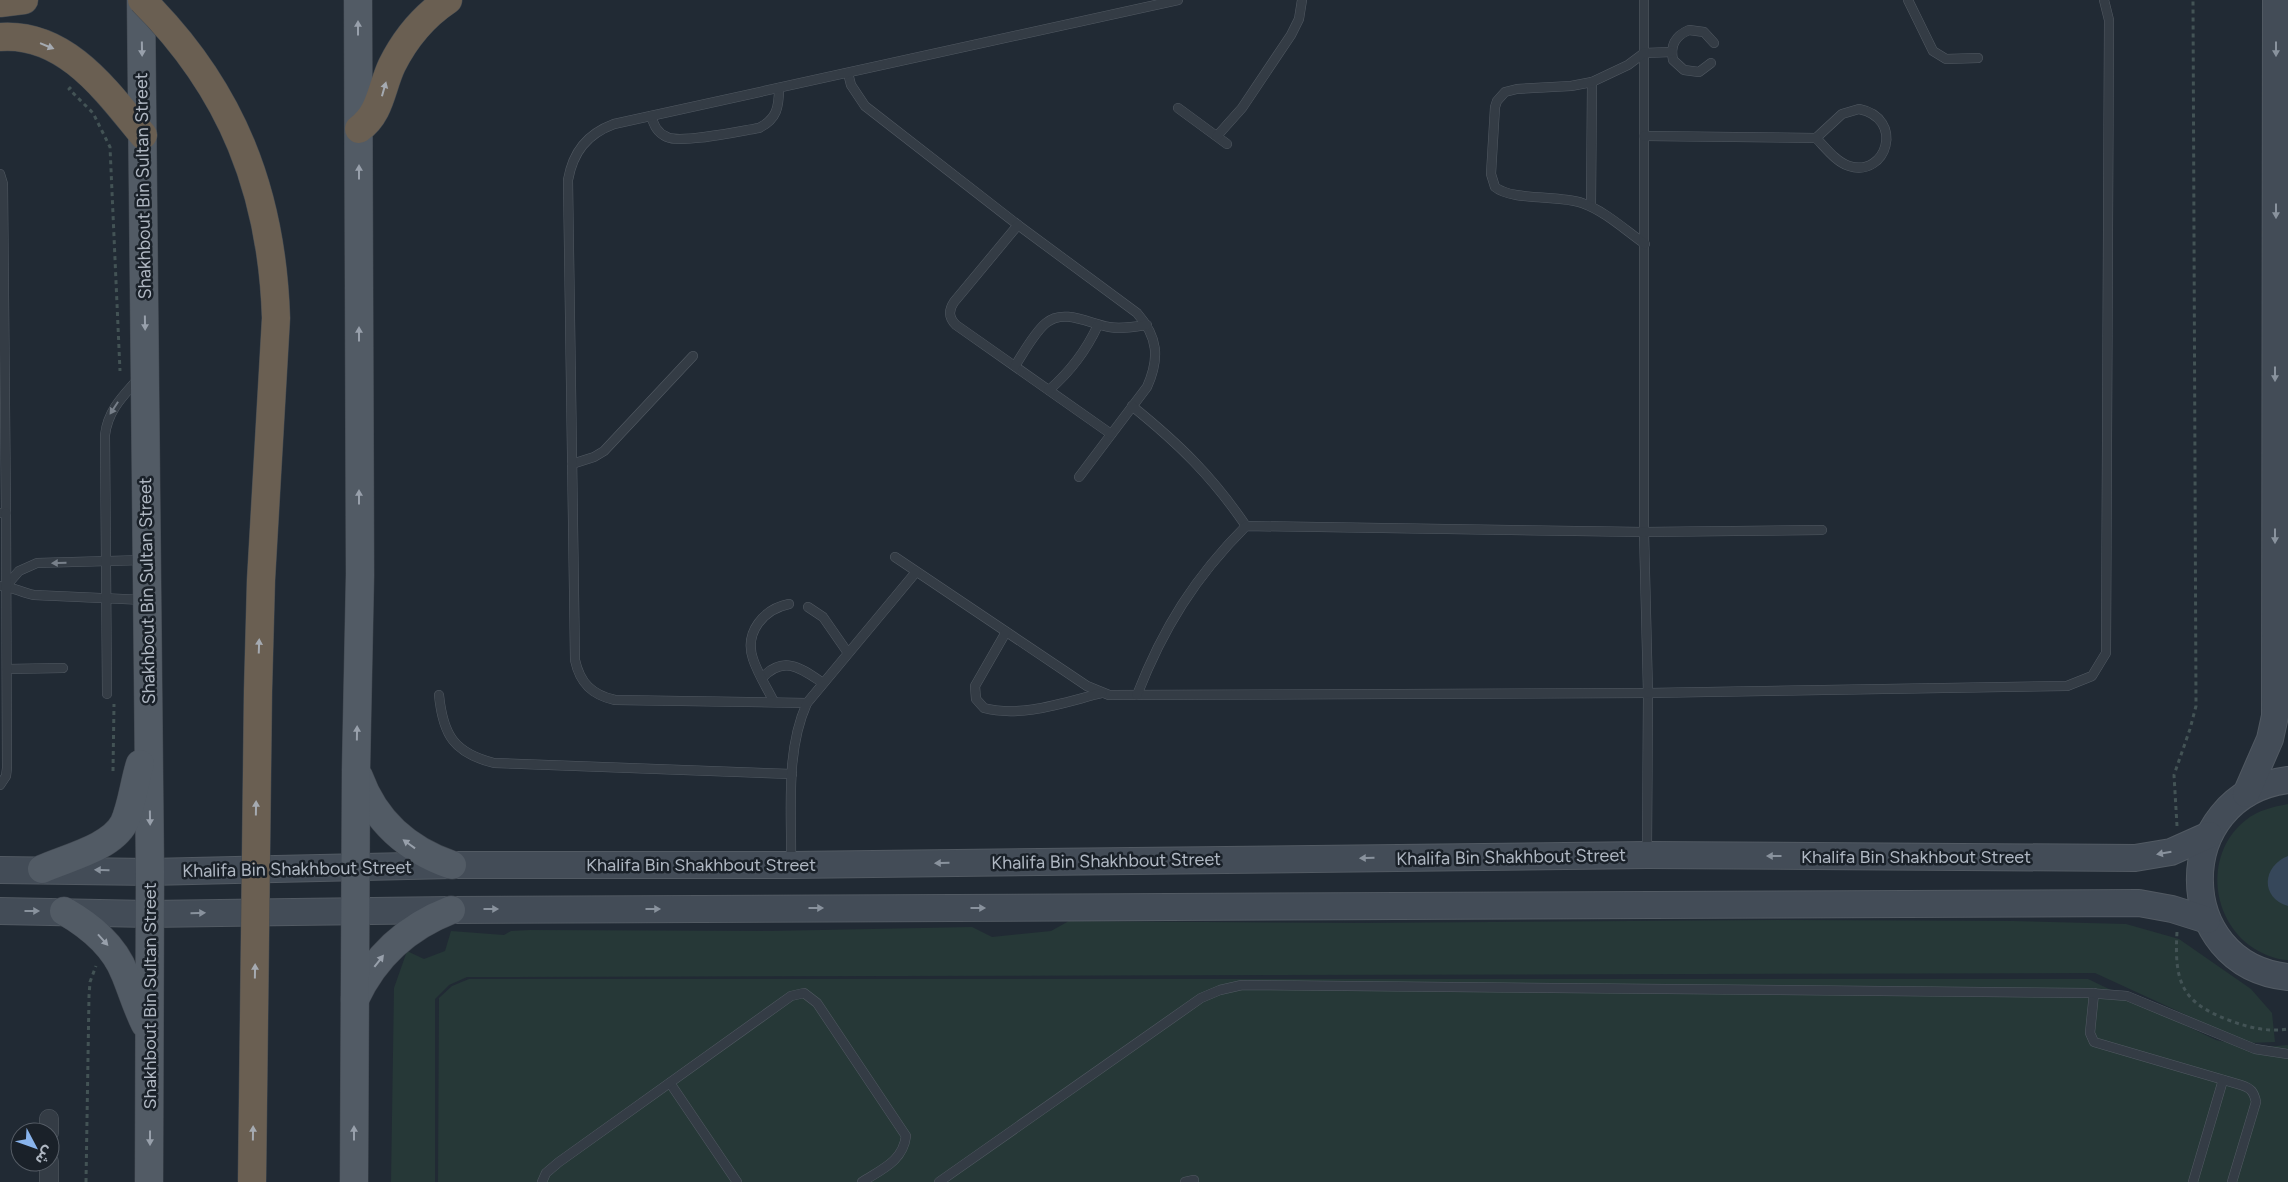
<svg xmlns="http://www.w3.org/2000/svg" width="2288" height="1182" viewBox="0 0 2288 1182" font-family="Figtree,'Noto Sans Arabic',sans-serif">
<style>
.green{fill:#263837}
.water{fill:#36475a}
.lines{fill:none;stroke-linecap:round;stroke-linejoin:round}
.lane-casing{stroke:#525a63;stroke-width:10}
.street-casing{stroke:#525a63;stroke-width:20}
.secondary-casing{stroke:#525a63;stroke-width:28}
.primary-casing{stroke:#3e454e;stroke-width:29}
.highway-casing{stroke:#3f474f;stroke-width:29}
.path{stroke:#435355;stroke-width:3;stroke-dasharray:4 4;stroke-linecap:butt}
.lane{stroke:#343c45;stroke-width:9}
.street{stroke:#343c45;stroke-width:19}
.secondary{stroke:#434c57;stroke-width:26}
.primary{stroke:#525b65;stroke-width:28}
.highway{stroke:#6a5f52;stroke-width:28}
.highway-bridge-casing{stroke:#3f474f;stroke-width:29;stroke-linecap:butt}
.highway-bridge{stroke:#6a5f52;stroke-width:28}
.oneway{fill:#98a0ab}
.oneway2{fill:#a5aab1}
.oneway3{fill:#89929d}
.oneway4{fill:#78808a}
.labels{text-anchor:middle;stroke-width:5;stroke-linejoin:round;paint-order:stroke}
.street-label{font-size:18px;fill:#afb7c2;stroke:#1a2129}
</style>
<rect width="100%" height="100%" fill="#212a34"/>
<g class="green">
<path d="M2288,804v156c-13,0 -28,-7 -39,-15 -39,-30 -44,-93 -3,-125 12,-10 27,-13 42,-16z"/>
<path d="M1777,920l235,1 114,3 53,15 72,50 21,24 3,29 -28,1 -152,-70 -1628,4 -18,8 -14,14v183h-44l3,-194 13,-37 17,8 21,-8 6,-20 53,4 7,-4 19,-1 240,1 202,-4 20,10 59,-6 18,-10 291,2z"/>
<path d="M469,979h1619l128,61 37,8 35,-3v137h-1850l1,-184 13,-12z"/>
</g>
<path class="water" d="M2288,856v50c-28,-8 -26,-40 0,-50z"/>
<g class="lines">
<defs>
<g id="lane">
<path d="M1644,0v532l4,161 -1,159"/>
<path d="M1908,0l25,51 13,8 32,-1"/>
<path d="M1711,63l-12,9 -15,-2 -11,-10c-3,-15 2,-24 16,-30l15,2 10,11"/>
<path d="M848,73l3,12 14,21 153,119 119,88c21,24 23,45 10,74l-68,90"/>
<path d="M1178,108l49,36"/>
<path d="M1859,109c46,9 28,69 -10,57 -13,-4 -24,-19 -33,-28l26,-24z"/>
<path d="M651,116c3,9 6,17 16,21 14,7 73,-6 92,-9 18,-9 20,-21 20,-40"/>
<path d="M1217,136l25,-28 49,-73 8,-16 3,-19"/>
<path d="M1644,136l172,2"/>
<path d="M0,174l3,10 3,329h-6"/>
<path d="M1591,206l1,-124"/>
<path d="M1018,225l-64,77c-6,9 -5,16 2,23l155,109"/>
<path d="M1645,244c-20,-14 -40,-33 -63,-41 -23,-8 -70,-2 -87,-16l-4,-13 4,-67 2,-6 8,-9 12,-3 54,-3 21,-4 36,-17 16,-12 28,-1"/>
<path d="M1015,366c9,-14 19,-33 31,-43 18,-15 44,1 63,4 13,2 25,0 38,-2"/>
<path d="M1049,390c22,-19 37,-39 49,-65"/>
<path d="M1132,406c47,38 80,70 114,120"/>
<path d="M572,464l22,-7 10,-6 89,-95"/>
<path d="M895,557l192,129 22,9 539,-2 419,-7 25,-10 14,-23 3,-633 -5,-20"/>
<path d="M0,586c11,0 22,7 34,9l111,5"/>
<path d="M6,586l13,-15 18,-8 107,-3"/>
<path d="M808,607l15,10 25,36"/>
<path d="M1006,632l-31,54 1,13 8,9c38,10 81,-6 118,-15"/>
<path d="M7,669l56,-1"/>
<path d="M762,678c22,-24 40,-9 61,5"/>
<path d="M107,694l-2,-259c3,-25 18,-39 34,-57"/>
<path d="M439,695c4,40 15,58 55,68l298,11"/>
<path d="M1137,695c26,-67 58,-118 109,-169l398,6 178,-2"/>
<path d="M774,702c-7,-14 -16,-28 -21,-43 -9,-27 11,-50 36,-55"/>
<path d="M807,703l-192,-3c-23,-5 -35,-17 -40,-40l-7,-480c5,-28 19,-46 46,-56l564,-124"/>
<path d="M0,785l6,-9 1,-8 -1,-255"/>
<path d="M791,862c1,-53 -6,-110 16,-159l109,-131"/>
<path d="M2094,993l-4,40 4,9 147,43c10,3 13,7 15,17l-24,80"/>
<path d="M670,1083l67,99"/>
<path d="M542,1182l4,-9 13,-11 232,-166 13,-3 13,10 89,133c-3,25 -24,33 -44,46"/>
<path d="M939,1182l262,-184 19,-8 22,-5 846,8 39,3 128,53 33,5"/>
<path d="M1185,1182l9,-2"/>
<path d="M2193,1182l30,-102"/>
</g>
<g id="street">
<path d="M49,1119v13"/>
<path d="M49,1162v20"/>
</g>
<g id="secondary">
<path d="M2288,780c-118,15 -117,185 0,197"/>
<path d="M2246,794l24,-55 5,-23 1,-716"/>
<path d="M0,870l150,2 302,-7h339l856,-10 488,3 36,-6 38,-17"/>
<path d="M0,911l149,3 302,-4 1688,-7 33,6 35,11"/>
</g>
<g id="primary">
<path d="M141,0l9,872 -1,310"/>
<path d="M359,777c16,44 49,73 93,88"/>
<path d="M42,869c24,-11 69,-21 82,-46 8,-18 10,-40 16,-59"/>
<path d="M64,911c26,15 50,34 61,63 7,17 12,34 20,50"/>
<path d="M355,999c20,-43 52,-72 96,-89"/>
<path d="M354,1182l2,-412 4,-195 -2,-575"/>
</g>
<g id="highway">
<path d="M0,3l24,-3"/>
<path d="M0,37c65,-5 106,53 143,98"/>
<path d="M359,129c22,-16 22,-41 33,-64 13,-26 32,-49 56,-65"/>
</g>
</defs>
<use href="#lane" class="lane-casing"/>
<use href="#street" class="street-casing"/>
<use href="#secondary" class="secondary-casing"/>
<use href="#primary" class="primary-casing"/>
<use href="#highway" class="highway-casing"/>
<g class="path">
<path d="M71,87l-2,2 24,24 17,34 10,224"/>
<path d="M113,771l1,-67"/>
<path d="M2177,826l-3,-51 16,-46 6,-23 -3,-706"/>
<path d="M2177,932c-3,51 5,71 54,89 19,7 37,11 57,8"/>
<path d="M86,1182l3,-186 1,-14 6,-16"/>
</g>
<use href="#lane" class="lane"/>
<use href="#street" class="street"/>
<use href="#secondary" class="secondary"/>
<use href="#primary" class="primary"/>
<use href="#highway" class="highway"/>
<defs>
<path id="highway-bridge" d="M142,0c90,89 130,192 134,318l-15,262 -3,111 -6,491"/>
</defs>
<use href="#highway-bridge" class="highway-bridge-casing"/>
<use href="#highway-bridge" class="highway-bridge"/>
</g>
<defs><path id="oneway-solid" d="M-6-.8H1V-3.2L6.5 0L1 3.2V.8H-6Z" transform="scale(1.25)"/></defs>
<g class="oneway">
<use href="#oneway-solid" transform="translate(358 28) rotate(-90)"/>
<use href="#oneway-solid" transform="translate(142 49) rotate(89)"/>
<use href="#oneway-solid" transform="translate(359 172) rotate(-90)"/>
<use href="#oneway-solid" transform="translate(145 323) rotate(89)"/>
<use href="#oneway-solid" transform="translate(359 334) rotate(-90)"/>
<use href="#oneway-solid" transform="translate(359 497) rotate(-90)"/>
<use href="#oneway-solid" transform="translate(357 733) rotate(-89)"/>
<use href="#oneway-solid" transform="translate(150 818) rotate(89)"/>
<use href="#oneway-solid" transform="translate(409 844) rotate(-144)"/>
<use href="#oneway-solid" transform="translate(103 940) rotate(48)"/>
<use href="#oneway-solid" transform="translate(379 961) rotate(-52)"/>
<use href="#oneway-solid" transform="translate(354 1133) rotate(-90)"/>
<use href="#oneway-solid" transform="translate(150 1138) rotate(90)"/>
</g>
<g class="oneway2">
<use href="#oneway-solid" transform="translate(47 46) rotate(22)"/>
<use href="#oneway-solid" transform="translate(384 89) rotate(-74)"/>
<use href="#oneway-solid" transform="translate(259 646) rotate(-88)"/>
<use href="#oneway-solid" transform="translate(256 808) rotate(-89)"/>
<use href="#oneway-solid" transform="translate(255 971) rotate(-89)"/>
<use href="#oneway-solid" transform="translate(253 1133) rotate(-89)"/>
</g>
<g class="oneway3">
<use href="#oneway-solid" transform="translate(2276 49) rotate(90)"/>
<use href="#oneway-solid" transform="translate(2276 211) rotate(90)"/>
<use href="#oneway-solid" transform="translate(2275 374) rotate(90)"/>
<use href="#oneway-solid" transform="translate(2275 536) rotate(90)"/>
<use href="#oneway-solid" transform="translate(2164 853) rotate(170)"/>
<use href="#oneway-solid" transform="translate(1774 856) rotate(-180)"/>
<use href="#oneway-solid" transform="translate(1367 858) rotate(179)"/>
<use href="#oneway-solid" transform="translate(942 863) rotate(179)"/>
<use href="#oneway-solid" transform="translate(102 870) rotate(-179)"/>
<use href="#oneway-solid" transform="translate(816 908)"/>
<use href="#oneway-solid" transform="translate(978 908)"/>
<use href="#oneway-solid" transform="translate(491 909)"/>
<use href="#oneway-solid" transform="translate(653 909)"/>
<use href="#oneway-solid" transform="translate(32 911)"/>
<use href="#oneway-solid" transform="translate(198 913) rotate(-1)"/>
</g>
<g class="oneway4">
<use href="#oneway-solid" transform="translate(114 408) rotate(123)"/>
<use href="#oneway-solid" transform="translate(59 563) rotate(179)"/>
</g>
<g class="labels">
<g class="street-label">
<text transform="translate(143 186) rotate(-91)" y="6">Shakhbout Bin Sultan Street</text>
<text transform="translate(147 591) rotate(-91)" y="6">Shakhbout Bin Sultan Street</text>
<text transform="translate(1511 857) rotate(-1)" y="6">Khalifa Bin Shakhbout Street</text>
<text x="1916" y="863">Khalifa Bin Shakhbout Street</text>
<text transform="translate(1106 861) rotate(-1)" y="6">Khalifa Bin Shakhbout Street</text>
<text x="701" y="871">Khalifa Bin Shakhbout Street</text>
<text transform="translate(297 869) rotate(-1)" y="6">Khalifa Bin Shakhbout Street</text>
<text transform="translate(150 996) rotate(-90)" y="6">Shakhbout Bin Sultan Street</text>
</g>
</g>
<g transform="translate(35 1147) rotate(131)"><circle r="24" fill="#1a2129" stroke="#565d66"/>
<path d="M0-4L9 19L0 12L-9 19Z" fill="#89b4ed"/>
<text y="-8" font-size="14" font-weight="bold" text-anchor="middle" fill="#afb7c2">ش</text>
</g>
</svg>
